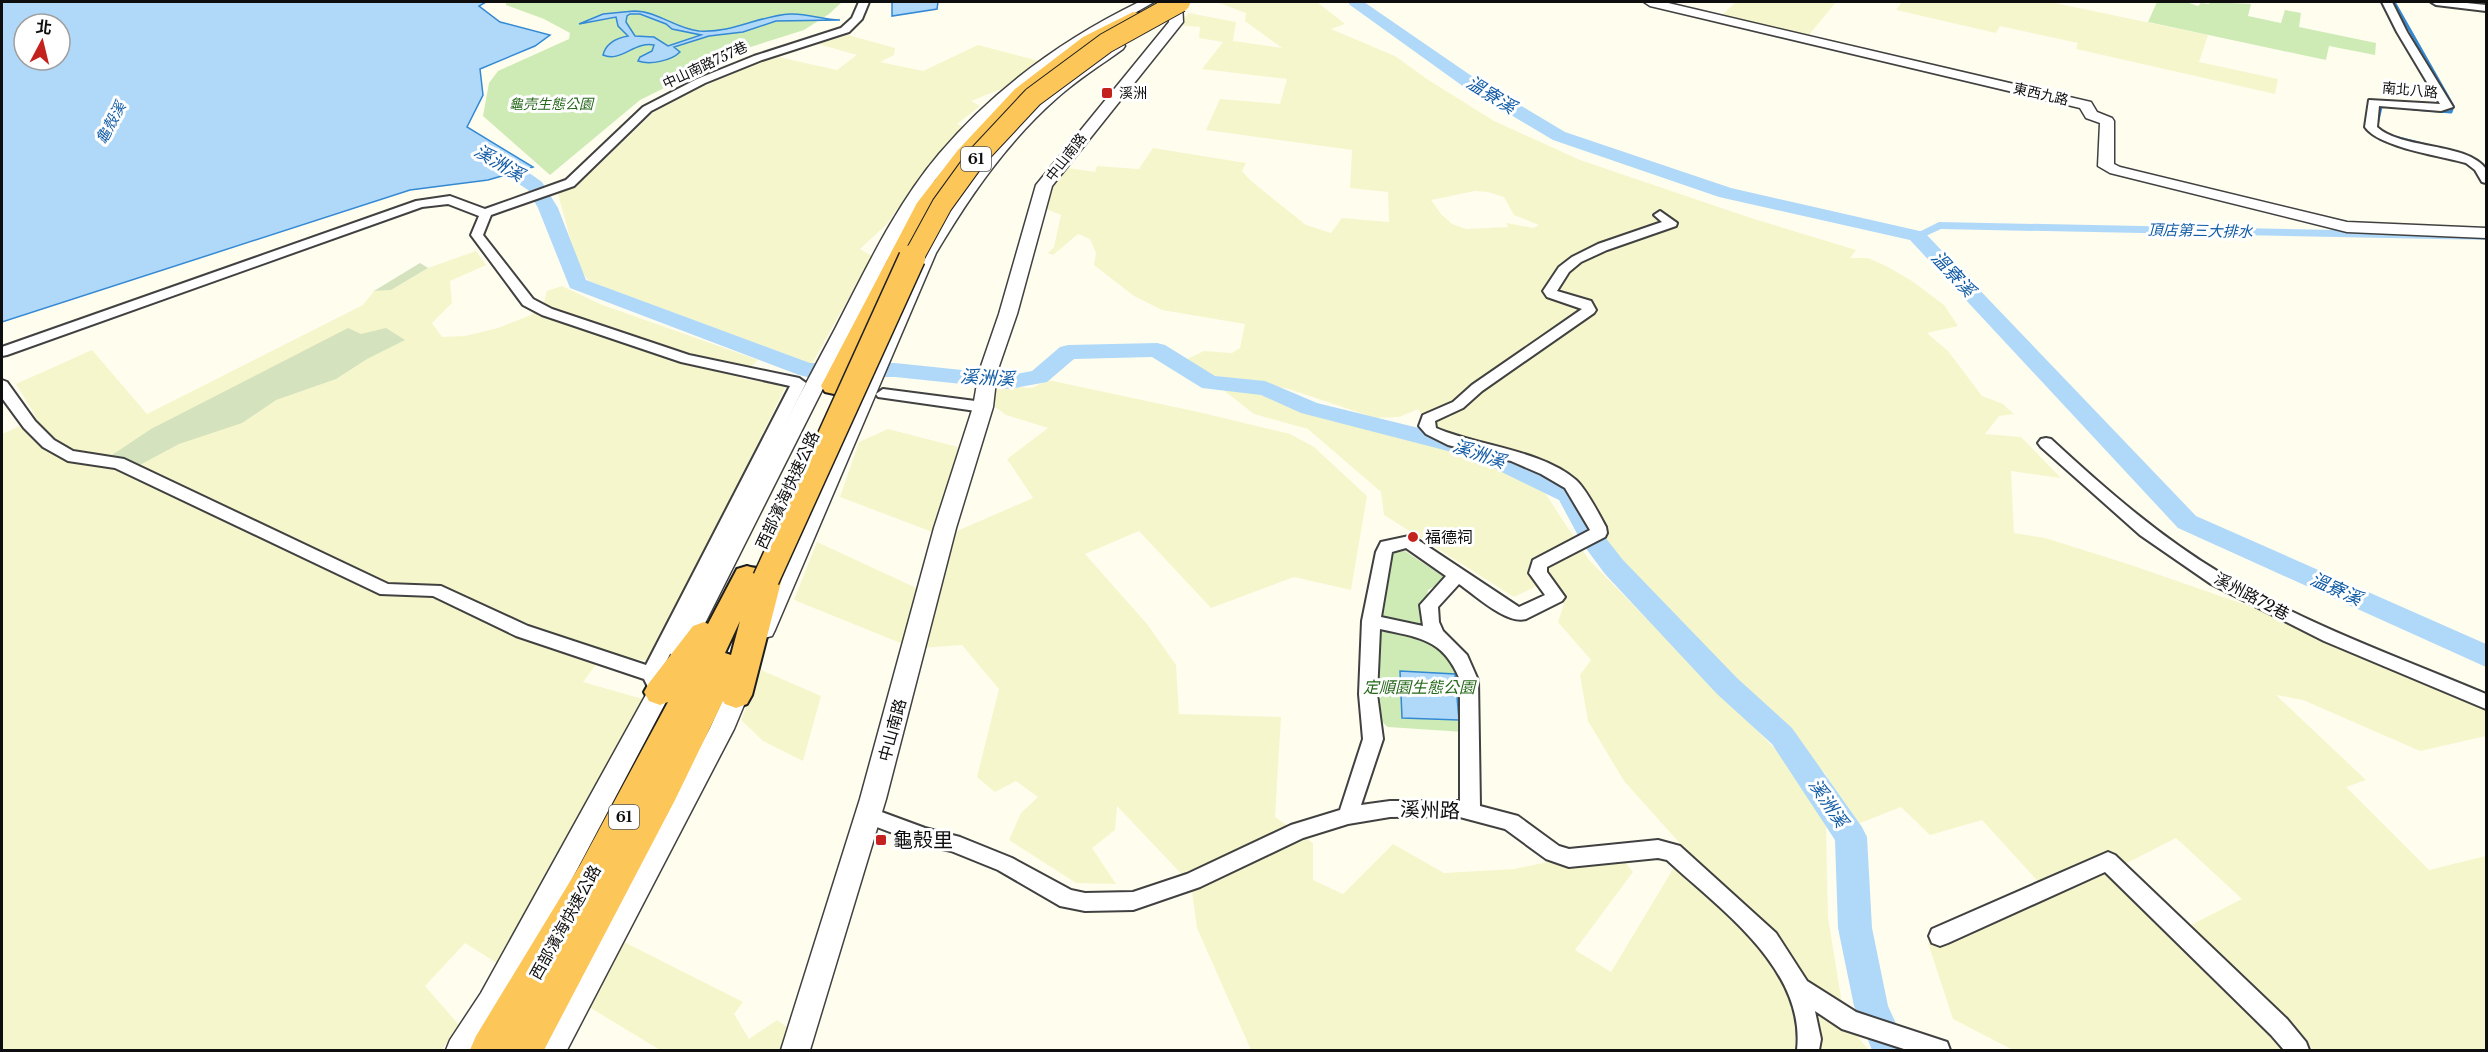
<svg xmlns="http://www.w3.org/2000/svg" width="2488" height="1052" viewBox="0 0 2488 1052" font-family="'Libre Baskerville','Noto Sans TC',serif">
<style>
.farmland{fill:#f6f6cd;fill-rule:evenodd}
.green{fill:#ceebb6}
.cemetery{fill:#d4e2be}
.water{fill:#b0d9f9;stroke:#3489d3;stroke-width:1.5;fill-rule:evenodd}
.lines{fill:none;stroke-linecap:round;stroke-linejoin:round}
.stream{stroke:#3489d3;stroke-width:3}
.canal{fill:#b0d9f9;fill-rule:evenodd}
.river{fill:#b0d9f9;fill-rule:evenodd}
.minor-casing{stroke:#414141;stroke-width:4}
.tertiary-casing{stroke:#414141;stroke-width:3}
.trunk-casing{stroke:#1f1f1f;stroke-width:4}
.minor{fill:#fff;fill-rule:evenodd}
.tertiary{fill:#fff;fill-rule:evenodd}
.trunk{fill:#fcc658;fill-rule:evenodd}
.trunk-bridge-far1-casing{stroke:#1f1f1f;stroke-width:22;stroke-linecap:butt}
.trunk-bridge-casing{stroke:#1f1f1f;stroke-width:29;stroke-linecap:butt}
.trunk-bridge-far1{stroke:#fcc658;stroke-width:20}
.trunk-bridge{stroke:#fcc658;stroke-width:26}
.poi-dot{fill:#c4221f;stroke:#fff;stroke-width:2}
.labels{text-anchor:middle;stroke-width:6;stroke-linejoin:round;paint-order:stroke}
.far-street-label{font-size:14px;fill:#0e0e0e;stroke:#fff}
.far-poi-label{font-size:14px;fill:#0e0e0e;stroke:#fff;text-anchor:start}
.far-park-label{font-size:14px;font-style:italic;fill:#26691b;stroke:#fff}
.far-water-label{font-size:15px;font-style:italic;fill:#115ba5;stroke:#fff}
.shield{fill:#fff;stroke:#565656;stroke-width:1.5}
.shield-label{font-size:15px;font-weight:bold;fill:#0e0e0e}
.street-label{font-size:16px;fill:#0e0e0e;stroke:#fff}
.poi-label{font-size:16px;fill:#0e0e0e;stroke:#fff;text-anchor:start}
.park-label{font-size:16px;font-style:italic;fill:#26691b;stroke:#fff}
.water-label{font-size:18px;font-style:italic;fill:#115ba5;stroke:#fff}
.near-street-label{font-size:20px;fill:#0e0e0e;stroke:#fff}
.near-poi-label{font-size:20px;fill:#0e0e0e;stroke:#fff;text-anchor:start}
</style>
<rect width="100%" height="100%" fill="#fffdee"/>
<g class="farmland">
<path d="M1216,2h101l28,22 -14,5 64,27 32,23 67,42 86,39 171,58 105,32 -6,8h18l18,8 26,15 32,24 14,21 -31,7 21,18 34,45 21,8 11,10 -15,2 -14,18 36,3 40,41 -50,-7 3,62 31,5 83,26 124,43 234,100v29l-66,15 -117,-51 -27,-5 90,85 -20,7 83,83 57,-14v194h-473l-60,-31 -25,-76 15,-20 100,-36 -61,-67 -52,15 -29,-28 -46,18 -30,-52 -230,-235 -36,-68 -53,-22 -53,-13 -25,-10 -10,-16 -19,8 -24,1 -86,-29 -78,-14 -15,-6 -9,-10 17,-8 28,2 8,-5 5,-24 -83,-14 -28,-14 -40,-31 2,-12 -6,-14 -12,-5 -25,21 -5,-2 6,-6 7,-32 -17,-7 4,-20 13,-21 34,5 2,-6 42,3 14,-21 93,15 -4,8 9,10 55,44 25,8 11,-15 47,4 -1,-30 -38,-4 2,-38 -146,-20 14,-31 60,5 7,-25 -85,-10 21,-27 -24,-4 1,-11 -23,-2 12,-12 47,9 -3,19 49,7 -37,-27 1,-8zM1475,191l13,1 16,5 10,18 25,10 -6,3 -27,-5 2,4 -42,2 -14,-5 -11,-10 -10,-14zM2176,838l66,61 -53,27 -64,-62z"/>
<path d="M1736,2h100l-28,34 -86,-21z"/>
<path d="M1902,2h148l158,33 -9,27 79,17 -3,15 -199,-45 2,-6 -78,-17 -4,7 -100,-23z"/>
<path d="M848,35l47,13 -1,7 -14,7 43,9 55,-26 61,16 -30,25 -38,15 9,5 -23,18 7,3 -42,46 -35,51 -27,25 12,7 -60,108 -223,-83 -11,-14 -20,-73 23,-12 76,-73 82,-40 35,-13 63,14 20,-15 -39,-11z"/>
<path d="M476,251l10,14 -36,16 2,22 -20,20 10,14 23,-1 33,-8 33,-13 13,-13 3,-11 15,-5 38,18 158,56 -19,18 47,8 -136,275 -47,-6 -20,27 63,18 -146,265 -35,-22 -40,43 34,39 -17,25h-440v-616l16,-7 17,-12 -19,-31 76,-34 55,64 216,-109 11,-14 17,-1 37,-22z"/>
<path d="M1048,380l155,33 87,21 24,13 53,49 -16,94 -57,-13 -83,31 -72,-77 -54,23 62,70 29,41 3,49 102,3 -6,100 38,26v37l30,14 50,-50 51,29 70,-4 100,-21 19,24 -58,78 36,22 74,-123 -61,-68 -36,-60 -8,-46 11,-15 -33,-38 6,-18 -15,-24 -35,17 -130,-82 -3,-23 -73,-63 -54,-15 -36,-28 46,6 58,23 186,50 31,19 50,76 217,220 20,43 2,94 17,105 24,28h-618l-54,-122 -6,-44 -74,-78 -2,24 -23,18 24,36 -40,-1 -67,-43 12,-27 17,-16 -22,-16 -21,11 -18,-15 22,-88 -37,-44 -41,3 36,-117 76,-33 -26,-39 41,-31 -42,-13 -16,-12 6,-17 36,2z"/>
<path d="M888,429l70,18 -23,86 -95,-36 19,-55z"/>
<path d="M817,542l106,49 -20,53 -109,-44z"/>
<path d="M761,670l60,26 -18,65 -40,-20 -22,-21z"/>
<path d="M624,942l119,60 -9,12 15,25 28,-19 14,10 -6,20h-125l-71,-43z"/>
</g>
<g class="green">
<path d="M506,2h336l-13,12 -25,16 -63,20 -101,50 -90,75 -67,-59 6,-33 9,-12 71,-32 1,-6 -26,-14 -38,-14z"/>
<path d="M2157,2h29l12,4 3,-3 8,1 1,-2 41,2 -3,12 33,7 4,-13 16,3 -2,14 77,16 -1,12 -46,-9 -3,14 -178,-38z"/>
<path d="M1402,549l45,30 -19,11 -7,35 8,12 30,27 5,68 -76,-5c-20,-13 -8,-76 -7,-98l-2,-9 11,-68z"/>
</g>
<g class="cemetery">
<path d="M420,263l8,5 -37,22 -17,1z"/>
<path d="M348,328l13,6 25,-6 19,12 -38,19 -31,20 -60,21 -34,23 -63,21 -43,23 -30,-8 45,-30z"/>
</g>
<g class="water">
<path d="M2,2h484l-7,4 21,16 50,13 -15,11 -55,23 3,26 -16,32 66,40 -45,13 -78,10 -408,132zM24,24h36v36h-36z"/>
<path d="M892,2h46l-1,7 -45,7z"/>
<path d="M634,11c24,0 42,18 65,20 35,2 58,-15 91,-17 17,-1 33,6 50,6l-64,1 -33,11 -34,4 -35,11 6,5c-9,9 -30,13 -42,9l2,-4 12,-6 2,-6c-19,-4 -34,18 -51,10 3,-12 14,-17 25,-19l-10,-10 -2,-9 -37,7 24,-10zM630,14h10l26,10 6,5 29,6 -33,11 -14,-9 -19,-1 -9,-14 1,-6z"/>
<path d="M1400,671l55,3 4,46 -57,-2z"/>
</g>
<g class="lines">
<g class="stream">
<path d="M2394,2l59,104 -2,6 -38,-3"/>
<path d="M2377,125l4,-18 9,-1"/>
<path d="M2391,136l47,12"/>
<path d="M2464,155l7,2 15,12"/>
</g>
<path class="canal" d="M1939,222l547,11v7l-545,-11 -24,11 -6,-4z"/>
<g class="river">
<path d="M1348,2h16l112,77 89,53 166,56 193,44 272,284 290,128v23l-308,-139 -268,-288 -191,-43 -166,-57 -89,-53 -114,-82z"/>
<path d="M484,147l34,18 24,17 16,26 28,72 224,83h85l115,12 22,-4 28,-24 8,-2 89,-2 8,2 50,31 50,5 52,22 171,42 89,43 24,44 22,28 114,118 55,50 70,99 5,10 5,91 16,78 20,44h-36l-18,-44 -16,-78 -3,-88 -63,-96 -55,-50 -112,-120 -23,-31 -23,-43 -88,-43 -170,-44 -40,-18 -59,-7 -50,-31 -78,2 -27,23 -37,7 -115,-12h-88l-8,-2 -229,-87 -32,-80 -10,-18 -50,-33 -3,-4 3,-4z"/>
</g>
<defs>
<g id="minor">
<path d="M859,2h10l-7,17 -13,13 -87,28 -57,23 -54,28 -77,75 -83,29 -8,20 50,64 19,10 137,46 110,23 7,5 -146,291 9,18 -2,5 -7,2 -7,-2 -9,-18 -128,-43 -83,-40 -53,-2 -265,-126 -47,-7 -25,-14 -19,-19 -22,-30v-18l5,2 28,39 19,19 19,11 51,8 264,125 53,2 87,40 118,39 144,-279 -109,-24 -139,-47 -19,-10 -52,-70 8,-19 -31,-12 -26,3 -415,148 -5,1v-9l414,-146 34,-5 35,13 81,-29 77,-73 54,-28 57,-23 87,-28 11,-10z"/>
<path d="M2382,2h10l15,30 46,75 -12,4 -62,-5 -2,21c25,23 90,15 109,42v14l-4,-1 -7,-12 -9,-7c-25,-7 -88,-16 -101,-36l4,-27 71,4 -43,-72z"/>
<path d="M2431,2h26l29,3v6l-50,-6z"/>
<path d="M1660,211l17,12 -1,3 -69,24 -26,12 -12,10 -12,19 34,10 5,9 -2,3 -112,78 -19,17 -28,13 1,7c42,18 106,22 140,52 10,9 23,34 30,47l1,6 -2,4 -58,30v5l18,25 -3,4 -36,18c-19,6 -51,-24 -67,-35l-21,23 1,15 4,9 24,24 11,25 2,126 38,10 41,30 10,3 89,-9 22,6 96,87 31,48 49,31 91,30 3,8h-43l-65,-21 -27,-18 6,28 -2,11h-22c9,-81 -77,-141 -130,-190l-9,-2 -89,9 -23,-8 -41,-30 -49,-13 -66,1 -42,7 -45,14 -103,49 -67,23 -48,1 -25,-5 -62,-36 -47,-19 -27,-6 -63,-24 -3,-6 3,-6 7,-2 57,21 35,9 52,21 59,32 14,3 48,-1 54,-18 104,-49 49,-15 23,-71 -4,-45 3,-73 14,-69 5,-10 28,-6 6,2 104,69 26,-12 -16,-22 4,-13 57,-30 -25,-42 -24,-14 -30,-13 -63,-16 -22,-11 -7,-8 4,-11 30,-13 19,-17 110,-76 -35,-12 -4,-6 16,-24 13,-10 26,-13 64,-22 -8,-7zM1406,548l40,28 -26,29 3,21 -42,-9 11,-65zM1380,629c39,9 63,9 80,51v121h-70l-29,4 22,-66 -6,-45z"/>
<path d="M883,389l100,13 8,5 -8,5 -105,-15 -2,-3z"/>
<path d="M2046,438l5,1c54,50 109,98 171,135 83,50 176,83 264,120v15l-162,-68 -113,-57 -71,-49 -99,-88 -3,-4 3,-4z"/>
<path d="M2108,852l7,3 172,164 19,23 3,8h-25l-13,-15 -166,-163 -157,71 -8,3 -8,-3 -3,-7 3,-7z"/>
</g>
<g id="tertiary">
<path d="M1139,2h15l-58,33 -54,37 -49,42 -58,66 -48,81 -199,396 -8,3 -8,-3 -3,-6c54,-108 109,-216 166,-322 31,-60 60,-123 104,-175 55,-65 124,-115 200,-152z"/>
<path d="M1170,2h12l1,20 -131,164 -35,128 -20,58 -4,35 -37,121 -70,271 -76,251h-29l79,-251 74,-271 39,-121 6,-35 20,-58 37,-129 133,-163z"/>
<path d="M1644,2h20l427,100 6,10 15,6 2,3v43l6,3 227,55 139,6v10l-139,-6 -237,-59 -12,-7 2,-43 -14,-5 -6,-10 -430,-102z"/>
<path d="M1118,42l5,1 2,3 -2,3c-22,16 -46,31 -66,49 -50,44 -87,98 -121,155l-161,377 -3,6 -8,2 -8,-2 -3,-6 167,-377c44,-73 93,-140 164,-189 10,-7 22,-19 34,-22z"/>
<path d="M666,670l8,3 4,6 -177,334 -25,37h-30l4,-10 31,-47 177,-320z"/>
<path d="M742,672l8,3 4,6 -20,48 -167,321h-29l172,-322 24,-53z"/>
</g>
<g id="trunk">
<path d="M1133,12l6,1 3,4 -3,4 -44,24 -66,52 -57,61 -34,46 -91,182 -4,6 -9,2 -9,-2 -4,-6 96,-183 41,-53 57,-61 68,-52z"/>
<path d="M747,566c11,4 19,1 30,4l5,8 -30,117 -5,9 -11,4 -11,-4 -2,-3 -48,99 -131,250h-74l6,-14 104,-171 88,-163 -8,3 -11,-4 -5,-9 5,-9 44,-57 11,-4 4,2 29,-55zM740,621l-9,34 -6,-2z"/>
</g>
</defs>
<use href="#minor" class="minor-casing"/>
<use href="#tertiary" class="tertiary-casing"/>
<use href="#trunk" class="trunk-casing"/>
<use href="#minor" class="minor"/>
<use href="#tertiary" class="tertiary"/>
<use href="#trunk" class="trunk"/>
<defs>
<path id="trunk-bridge-far1" d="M912,260l30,-55 34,-47 57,-61 73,-54 74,-41"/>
<path id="trunk-bridge" d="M766,579l146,-321"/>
</defs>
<use href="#trunk-bridge-far1" class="trunk-bridge-far1-casing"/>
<use href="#trunk-bridge" class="trunk-bridge-casing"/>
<use href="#trunk-bridge-far1" class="trunk-bridge-far1"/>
<use href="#trunk-bridge" class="trunk-bridge"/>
</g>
<g class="poi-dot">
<rect x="1101" y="87" width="12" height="12" rx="3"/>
<circle cx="1413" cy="537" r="6"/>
<rect x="875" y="834" width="12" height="12" rx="3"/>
</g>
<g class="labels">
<g class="far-street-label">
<text transform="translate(705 65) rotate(-25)" y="5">中山南路757巷</text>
<text transform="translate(2410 90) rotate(5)" y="5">南北八路</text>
<text transform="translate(2041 94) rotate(13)" y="5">東西九路</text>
<text transform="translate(1066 157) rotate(-52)" y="5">中山南路</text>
</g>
<g class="far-poi-label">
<text x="1119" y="98">溪洲</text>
</g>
<g class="far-park-label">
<text x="551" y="109">龜壳生態公園</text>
</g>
<g class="far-water-label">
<text transform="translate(111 123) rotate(-62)" y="5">龜殼溪</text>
<text transform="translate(2200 231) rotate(1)" y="5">頂店第三大排水</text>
</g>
<g class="shield">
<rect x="961" y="147" width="30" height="24" rx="4.5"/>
<rect x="609" y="805" width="30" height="24" rx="4.5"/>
</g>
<g class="shield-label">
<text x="976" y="164">61</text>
<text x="624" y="822">61</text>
</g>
<g class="street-label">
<text transform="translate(787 490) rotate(-65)" y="6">西部濱海快速公路</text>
<text transform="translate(2252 596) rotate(28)" y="6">溪州路72巷</text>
<text transform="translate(892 730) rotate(-75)" y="6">中山南路</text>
<text transform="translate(565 922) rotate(-61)" y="6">西部濱海快速公路</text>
</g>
<g class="poi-label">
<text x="1425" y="543">福德祠</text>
</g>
<g class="park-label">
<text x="1419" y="693">定順園生態公園</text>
</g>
<g class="water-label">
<text transform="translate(1491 95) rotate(32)" y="6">溫寮溪</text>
<text transform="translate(499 163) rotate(31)" y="6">溪洲溪</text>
<text transform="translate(1953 274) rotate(47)" y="6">溫寮溪</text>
<text transform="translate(987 378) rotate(3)" y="6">溪洲溪</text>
<text transform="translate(1479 454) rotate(19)" y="6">溪洲溪</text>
<text transform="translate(2336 589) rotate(24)" y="6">溫寮溪</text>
<text transform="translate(1828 803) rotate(56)" y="6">溪洲溪</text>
</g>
<g class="near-street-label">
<text transform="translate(1430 810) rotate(2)" y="7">溪州路</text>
</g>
<g class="near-poi-label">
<text x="893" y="847">龜殼里</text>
</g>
</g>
<rect width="2488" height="1052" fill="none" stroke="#0e0e0e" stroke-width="6"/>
<g transform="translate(42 42) rotate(7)"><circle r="28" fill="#ffffff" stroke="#9f9f9f" stroke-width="1.5"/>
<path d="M0-4.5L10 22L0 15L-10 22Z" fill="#c4221f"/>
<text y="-9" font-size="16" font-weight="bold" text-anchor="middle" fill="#0e0e0e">北</text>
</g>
</svg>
